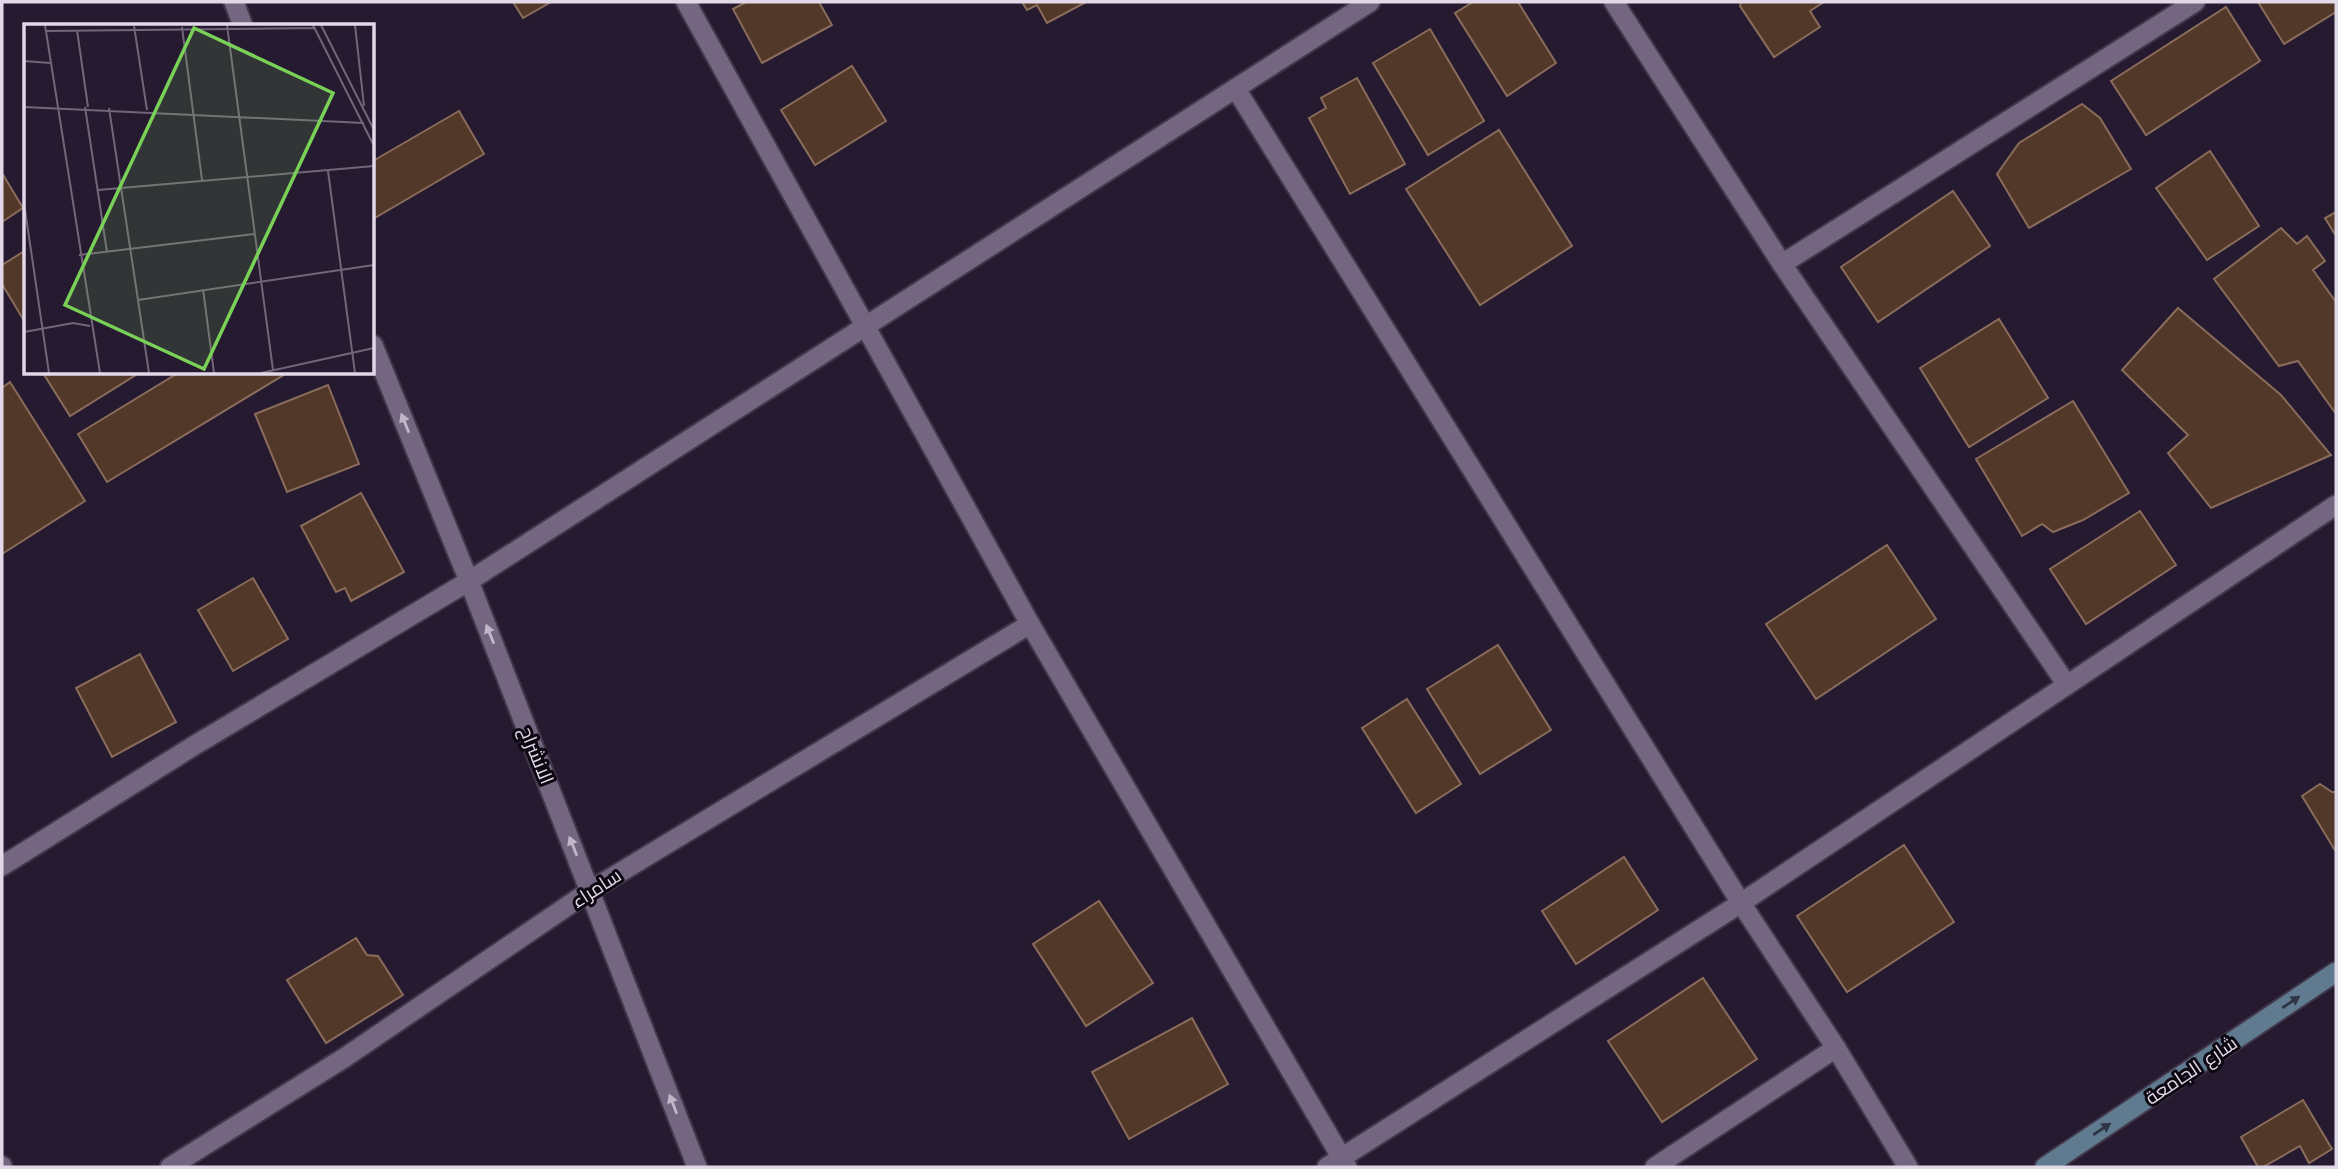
<svg xmlns="http://www.w3.org/2000/svg" width="2338" height="1169" viewBox="0 0 2338 1169" font-family="'Work Sans',Cairo,sans-serif">
<style>
.building{fill:#523828;stroke:#896c5b;stroke-width:2}
.lines{fill:none;stroke-linecap:round;stroke-linejoin:round}
.minor-casing{stroke:#41374a;stroke-width:23}
.secondary-casing{stroke:#41374a;stroke-width:23}
.minor{stroke:#746580;stroke-width:19}
.secondary{stroke:#607b90;stroke-width:19}
.oneway{fill:#c0b6c9}
.oneway2{fill:#2e3544}
.labels{text-anchor:middle;stroke-width:6;stroke-linejoin:round;paint-order:stroke}
.street-label{font-size:19px;fill:#e1d8e8;stroke:#0c0711}
.inset-road{fill:none;stroke:#71667a;stroke-width:2}
.view{fill:#7ad157;fill-opacity:0.15;stroke:#7ad157;stroke-width:3.5}
.inset-edge{fill:none;stroke:#e1d8e8;stroke-width:3.5}
</style>
<rect width="100%" height="100%" fill="#261a30"/>
<g class="building">
<path d="M513,2h38l-28,16z"/>
<path d="M746,2h73l13,23 -70,38 -29,-54z"/>
<path d="M1022,2h64l-39,21 -10,-18 -10,5z"/>
<path d="M1473,2h45l38,61 -49,33 -52,-83z"/>
<path d="M1741,2h83l-14,9 10,16 -46,30 -34,-51z"/>
<path d="M2258,2h78v10l-52,32z"/>
<path d="M2226,7l34,54 -114,74 -35,-54z"/>
<path d="M1430,29l54,92 -56,34 -55,-92z"/>
<path d="M852,66l34,55 -71,44 -34,-55z"/>
<path d="M1357,78l48,86 -55,30 -41,-76 17,-10 -5,-10z"/>
<path d="M2082,104l18,14 31,51 -102,59 -32,-54 22,-31z"/>
<path d="M459,111l25,43 -111,65v-58z"/>
<path d="M1499,130l73,116 -92,59 -74,-116z"/>
<path d="M2210,151l49,75 -52,34 -51,-72z"/>
<path d="M2,173l21,35 -21,14z"/>
<path d="M1953,191l37,55 -112,76 -37,-55z"/>
<path d="M2336,212v24l-11,-18z"/>
<path d="M2281,228l16,16 10,-8 18,25 -12,9 23,32v112l-38,-53 -19,5 -65,-87z"/>
<path d="M26,250v74l-24,-40v-19z"/>
<path d="M2178,308l103,87 50,60 -120,53 -43,-55 20,-18 -66,-65z"/>
<path d="M1999,319l49,79 -79,49 -49,-79z"/>
<path d="M43,373h96l-69,43z"/>
<path d="M178,373h109l-180,109 -29,-48z"/>
<path d="M10,382l75,119 -83,53v-166z"/>
<path d="M328,385l31,79 -72,28 -32,-78z"/>
<path d="M2073,401l56,92 -46,27 -30,12 -11,-8 -20,12 -46,-77z"/>
<path d="M361,493l43,79 -53,29 -6,-13 -9,4 -35,-66z"/>
<path d="M2140,511l36,54 -90,59 -36,-55z"/>
<path d="M1887,545l49,74 -120,80 -50,-75z"/>
<path d="M253,578l35,61 -55,32 -35,-61z"/>
<path d="M1498,645l53,85 -71,44 -53,-85z"/>
<path d="M140,654l36,68 -64,35 -36,-69z"/>
<path d="M1407,699l54,85 -45,29 -54,-85z"/>
<path d="M2320,784l12,8h4v60l-34,-56z"/>
<path d="M1904,845l50,77 -107,70 -50,-76z"/>
<path d="M1624,857l34,53 -82,54 -34,-53z"/>
<path d="M1099,901l54,82 -67,43 -53,-82z"/>
<path d="M356,938l11,17 11,1 25,39 -77,48 -39,-63z"/>
<path d="M1703,978l54,81 -95,63 -54,-81z"/>
<path d="M1192,1018l36,66 -99,55 -37,-67z"/>
<path d="M2303,1100l29,49 -23,14 -9,-17 -37,21h-5l-17,-30z"/>
</g>
<g class="lines">
<defs>
<g id="minor">
<path d="M234,2l9,24"/>
<path d="M686,2l344,622 317,543"/>
<path d="M1614,2l168,262 285,421"/>
<path d="M1236,89l505,814 95,145 72,119"/>
<path d="M1782,264l413,-262"/>
<path d="M373,345l96,236 228,586"/>
<path d="M2,866l193,-121 274,-164 901,-579"/>
<path d="M2,1166v1"/>
<path d="M170,1167l174,-109 247,-168 439,-266"/>
<path d="M1327,1167l414,-264 595,-398"/>
<path d="M1655,1167l181,-119"/>
</g>
<path id="secondary" d="M2045,1167l291,-195"/>
</defs>
<use href="#minor" class="minor-casing"/>
<use href="#secondary" class="secondary-casing"/>
<use href="#minor" class="minor"/>
<use href="#secondary" class="secondary"/>
</g>
<defs><path id="oneway-solid" d="M-6-.8H1V-3.2L6.5 0L1 3.2V.8H-6Z" transform="scale(1.75)"/></defs>
<g class="oneway">
<use href="#oneway-solid" transform="translate(405 423) rotate(-112)"/>
<use href="#oneway-solid" transform="translate(490 634) rotate(-112)"/>
<use href="#oneway-solid" transform="translate(573 846) rotate(-112)"/>
<use href="#oneway-solid" transform="translate(673 1104) rotate(-111)"/>
</g>
<g class="oneway2">
<use href="#oneway-solid" transform="translate(2291 1002) rotate(-34)"/>
<use href="#oneway-solid" transform="translate(2102 1129) rotate(-34)"/>
</g>
<g class="labels">
<g class="street-label">
<text transform="translate(537 755) rotate(68)" y="7">الانشراح</text>
<text transform="translate(596 888) rotate(-33)" y="7">سامراء</text>
<text transform="translate(2191 1070) rotate(-34)" y="7">شارع الجامعة</text>
</g>
</g>
<g transform="translate(24 24)">
<rect width="350" height="350" fill="#261a30"/>
<path class="inset-road" d="M21,1l55,348M203,1l46,345M289,1l61,121M297,1l53,105M331,1l9,81M110,2l13,84M158,3l20,153M53,6l11,77M22,7l268,-3M0,37l26,2M0,83l340,16M61,83l22,145M85,84l40,265M304,147l27,202M74,166l276,-24M0,179l25,170M55,231l175,-21M179,265l11,84M114,276l236,-35M0,308l49,-9 17,3M237,349l113,-25"/>
<path class="view" d="M170,4l139,65 -129,276 -139,-64z"/>
<rect width="350" height="350" class="inset-edge"/>
</g>
<rect width="2338" height="1169" fill="none" stroke="#e1d8e8" stroke-width="7"/>
</svg>
